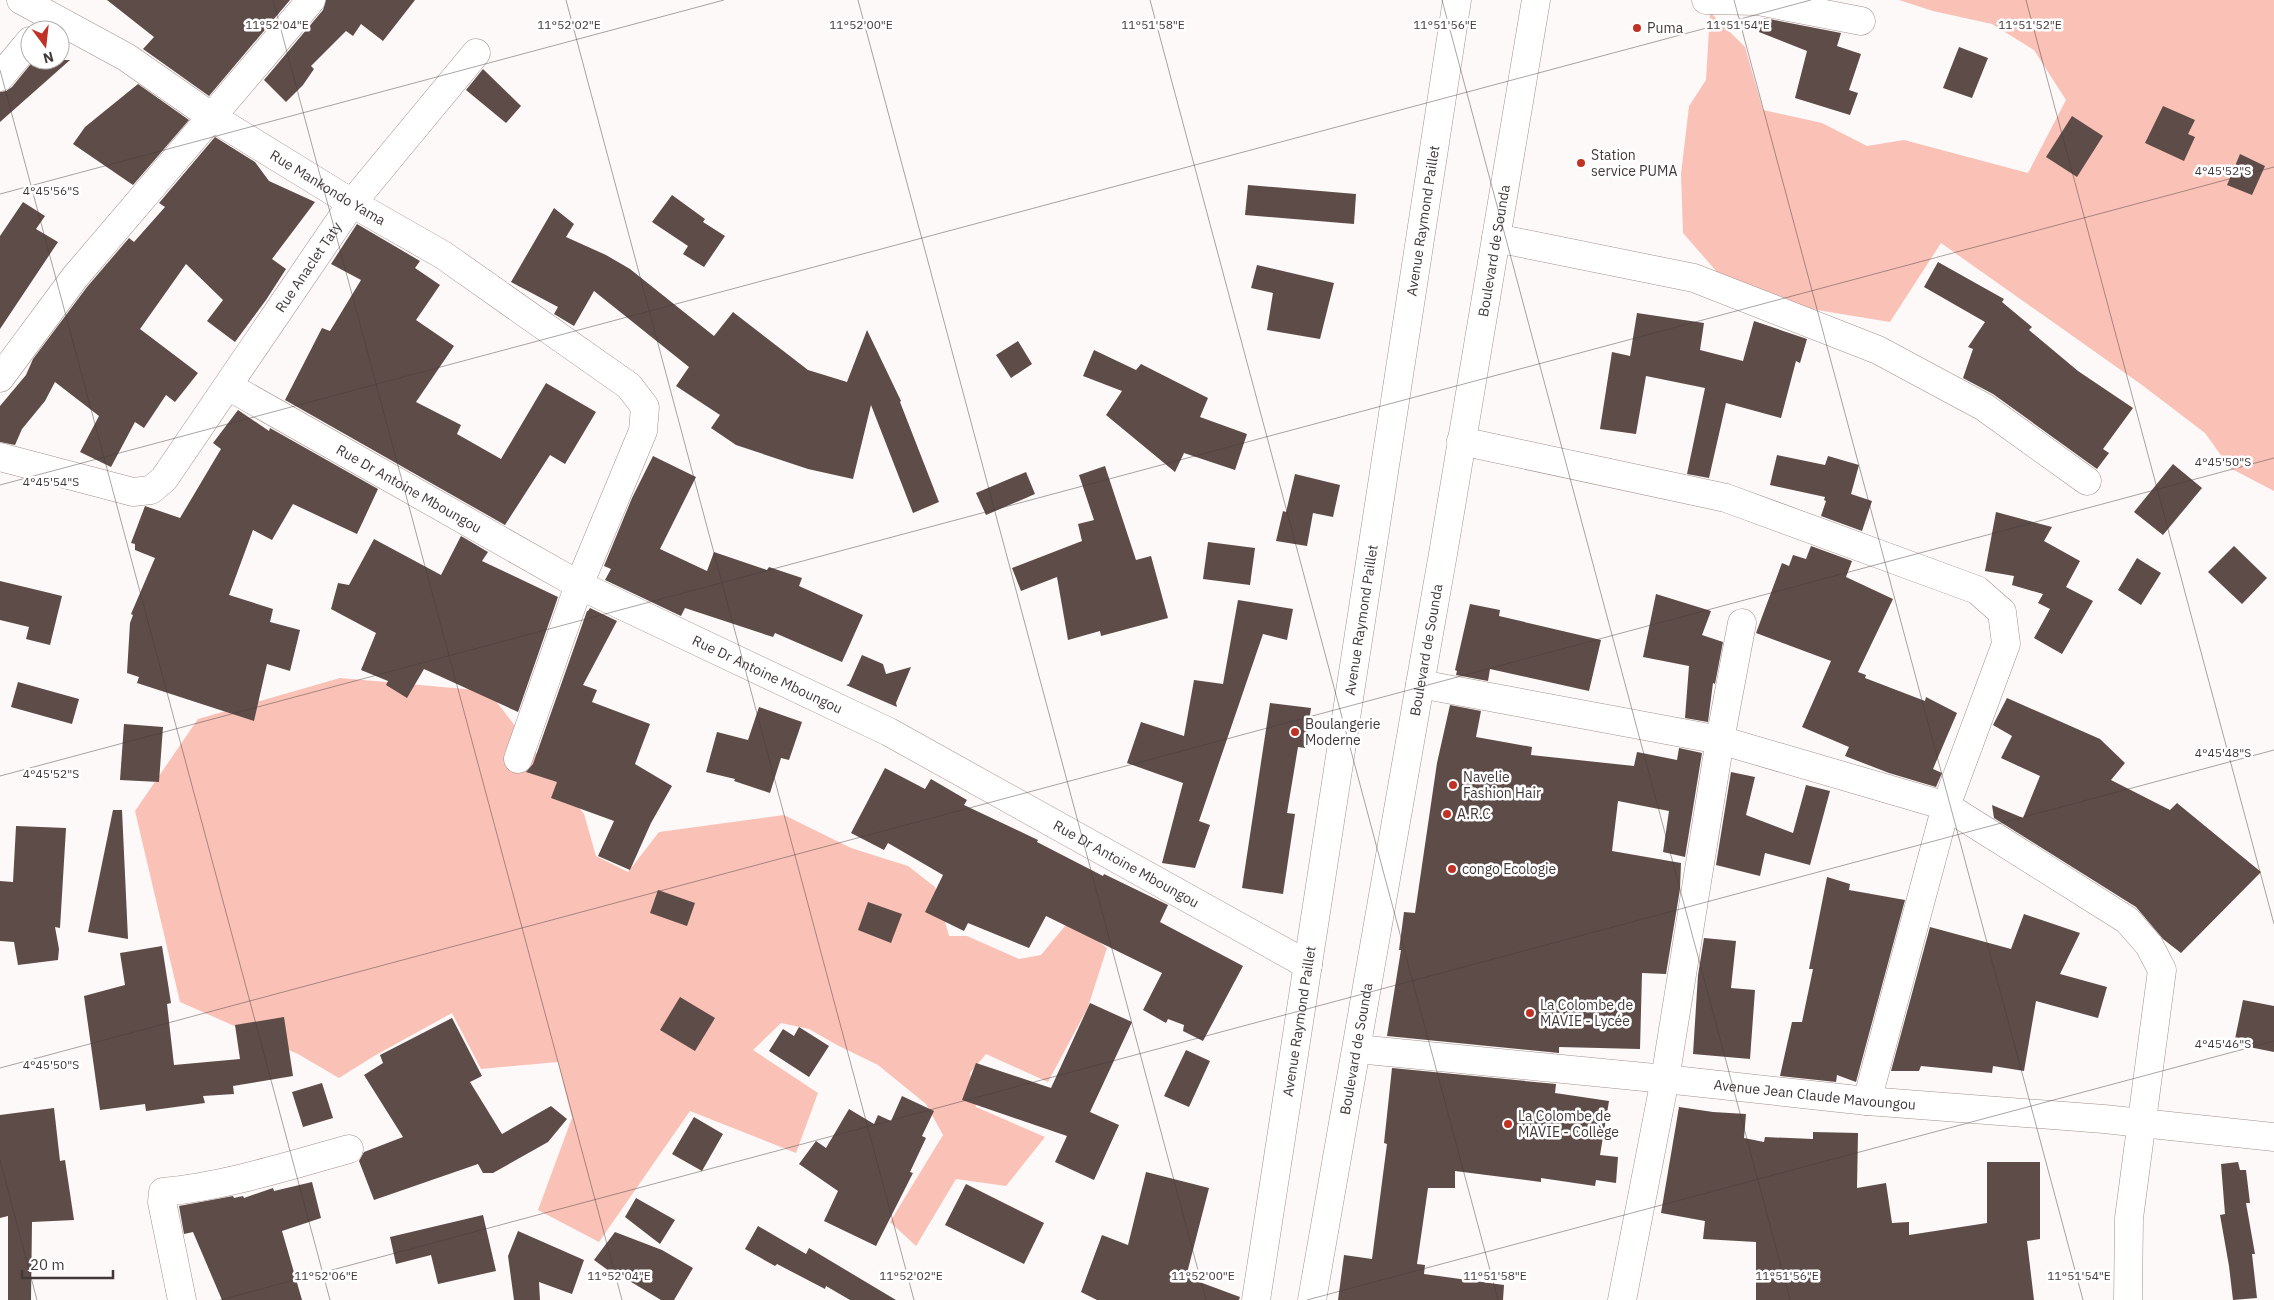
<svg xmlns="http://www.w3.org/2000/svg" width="2274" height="1300" viewBox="0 0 2274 1300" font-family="'IBM Plex Sans',sans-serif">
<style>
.green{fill:#fac1b7}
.building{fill:#5e4c49}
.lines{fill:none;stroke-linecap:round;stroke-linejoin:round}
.minor-casing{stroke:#a5918d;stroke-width:29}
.major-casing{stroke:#a5918d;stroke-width:29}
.minor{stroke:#fff;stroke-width:28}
.major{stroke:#fff;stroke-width:28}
.ticks{fill:none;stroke:#413937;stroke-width:1;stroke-opacity:0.45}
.poi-dot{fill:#bf3225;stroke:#fff;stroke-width:2}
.labels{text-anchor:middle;stroke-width:5;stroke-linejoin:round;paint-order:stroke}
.poi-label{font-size:14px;fill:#413937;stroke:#fff;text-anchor:start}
.street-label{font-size:14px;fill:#413937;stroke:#fff}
.ticks-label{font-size:12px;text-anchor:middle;fill:#413937;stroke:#fff;stroke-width:5;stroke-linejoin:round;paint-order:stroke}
</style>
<rect width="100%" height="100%" fill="#fdf9f8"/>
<g class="green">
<path d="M1899,0h375v491l-44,-23 -25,-35 -63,-48 -201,-142 -51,79 -97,-16 -69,-26 -41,-47 -2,-59 8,-68 17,-26 4,-68 35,35 18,63 59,13 45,23 37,-6 124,33 38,-73 -32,-50 -42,-26 -59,-13z"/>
<path d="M340,678l148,13 96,123 12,42 32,16 31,-40 125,-17 67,33 57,18 27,21 14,49h18l52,23 22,-4 29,-35 37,28 -19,59 -40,75 -62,-28 -16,19 6,34 69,30 -39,49 -50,-7 -40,67 -26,-24 53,-87 -17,-31 -48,-39 -41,-20 -28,-16 -28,-6 -28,27 65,43 -22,60 -106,-42 -91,131 -61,-32 34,-92 -14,-56 -77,7 -29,-56 -78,43 -35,22 -41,-24 -118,-52 -45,-191 63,-92z"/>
</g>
<g class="building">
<path d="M107,0h183l-81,96 -66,-47 11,-12z"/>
<path d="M326,0h89l-32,41 -22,-17 -8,12 -7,-5 -35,35 3,3 -11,16 -17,17 -22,-22 59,-70z"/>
<path d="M1764,18l77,15 -4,13 24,8 -12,36 9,3 -8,22 -55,-17 12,-47 -48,-19z"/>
<path d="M1959,47l29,11 -16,40 -29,-10z"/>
<path d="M34,60h36l-70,62v-30l6,-1 6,-4z"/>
<path d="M483,69l38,37 -15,17 -40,-33z"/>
<path d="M138,84l51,36 -56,65 -60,-41 12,-17z"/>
<path d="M2163,106l32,14 -7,14 7,3 -11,24 -39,-18z"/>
<path d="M2072,116l31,20 -26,41 -31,-20z"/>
<path d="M215,137l40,25 14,19 46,21 -43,57 14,10 -20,31 -31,42 -28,-21 16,-21 -37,-36 -46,65 58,44 -23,29 -9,-7 -22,33 -9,-6 -24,45 -31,-15 19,-36 -44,-34 -10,19 -23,28 -7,16 -15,-3v-36l26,-31 7,-16 54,-72 42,-49 5,4 31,-35 -6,-4z"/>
<path d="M2240,154l25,12 -13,29 -25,-10z"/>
<path d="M1248,185l108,9 -2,30 -109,-9z"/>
<path d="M672,195l33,24 -2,3 22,14 -21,31 -21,-13 5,-8 -36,-24z"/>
<path d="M23,202l22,14 -9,13 22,13 -58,87v-93z"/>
<path d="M554,208l20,16 -8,13 40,18 24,14 84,67 19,-24 75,58 39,12 20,-52 34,71 -1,1 39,100 -26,11 -42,-108 -18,74 -45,-10 -72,-24 -25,-17 9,-13 -44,-29 13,-19 -95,-76 -20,35 -20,-12 4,-7 -47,-25z"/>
<path d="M357,224l63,37 -5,7 25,17 -24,35 38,26 -38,56 45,23 -4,9 44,25 45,-76 50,29 -31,52 -15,-9 -45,70 -220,-125 37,-72 8,3 31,-51 -30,-16z"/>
<path d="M1938,262l66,37 -2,3 30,25 -3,3 49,41 55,37 -30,41 6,4 -12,16 -104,-75 -30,-16 10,-29 -5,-2 17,-25 -61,-35z"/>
<path d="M1257,265l77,18 -14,56 -53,-9 6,-37 -22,-5z"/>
<path d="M1637,313l67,10 -4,27 43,11 11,-40 53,18 -7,24 -4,-2 -15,57 -55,-15 -17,75 -22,-4 18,-86 -59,-12 -10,58 -36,-5 12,-77 18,4z"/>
<path d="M1018,341l14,23 -21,14 -15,-23z"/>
<path d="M1094,350l42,20 5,-6 67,34 -8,19 47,17 -12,36 -51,-17 -9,19 -69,-57 16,-24 -39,-15z"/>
<path d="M238,410l31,21 1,-3 108,61 -21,45 -64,-30 -21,36 -19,-10 -24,65 44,14 -3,13 30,8 -10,41 -23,-7 -13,57 -117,-38 2,-6 -12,-4 3,-50 3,-8 -2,-1 24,-56 -20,-8v-6l-4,-1 14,-37 35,12 41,-69 -8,-6z"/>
<path d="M1777,455l48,10 3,-9 31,9 -8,29 21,7 -10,30 -41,-15 5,-15 -2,-1 1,-3 -55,-12z"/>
<path d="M653,456l43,21 -36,72 47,22 7,-19 53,18 2,-3 33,11 -3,8 64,29 -21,47 -67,-29 -2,4 -88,-29 -4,8 -76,-36 6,-11 -7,-3 28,-68z"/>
<path d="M2173,464l29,24 -39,47 -29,-23z"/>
<path d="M1105,466l31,94 15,-4 17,62 -67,18 -1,-5 -32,9 -11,-63 -36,14 -9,-23 70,-27 -4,-17 16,-4 -15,-45z"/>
<path d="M1026,472l9,22 -49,21 -10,-22z"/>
<path d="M1295,474l45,11 -7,32 -20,-4 -6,33 -31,-5 7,-30 3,1z"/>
<path d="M1996,512l56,15 -8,14 36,20 -14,26 27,14 -31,53 -28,-16 16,-29 -12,-6 5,-9 -31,-9 2,-9 -29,-5z"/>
<path d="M461,536l27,16 -6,9 76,36 -40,115 -94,-43 -17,29 -21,-13 2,-4 -27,-11 15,-37 -45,-24 7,-26 11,2 25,-46 67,36z"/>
<path d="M1208,542l47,6 -5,37 -47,-6z"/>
<path d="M1811,546l41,15 -6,16 47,22 -35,73 8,3 -1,3 60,23 1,-4 31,16 -24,56 9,4 -6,14 -47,-14 -44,-17 4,-9 -47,-20 29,-66 -75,-28 26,-70 7,3 4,-11 13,4z"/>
<path d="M2234,546l33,32 -25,26 -34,-32z"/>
<path d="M2137,558l24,15 -20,32 -23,-15z"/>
<path d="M0,581l62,15 -12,49 -24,-6 3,-12 -29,-7z"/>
<path d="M1656,594l55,17 -9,24 21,7 -8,42 -2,-1 -5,39 -23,-4 4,-52 -46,-9z"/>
<path d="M1238,600l55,9 -6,31 -24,-6 -64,187 11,4 -15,43 -33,-5 21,-80 -56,-20 14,-41 43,14 10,-56 29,4z"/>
<path d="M1470,604l30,6 -1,6 102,24 -12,51 -99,-22 -2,12 -32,-6 1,-4 -2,-1z"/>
<path d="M590,608l27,13 -34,64 14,5 -5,12 58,22 -15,40 37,22 -21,37 -21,47 -32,-14 16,-35 -63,-23 6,-16 -31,-10 7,-8 54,-153h1z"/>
<path d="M862,655l21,9 3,10 25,-7 -15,36 1,4 -51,-22 3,-1z"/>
<path d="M18,682l61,17 -7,25 -61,-17z"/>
<path d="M2007,698l93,41 25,24 -14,17 59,30 7,-7 84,69 -80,81 -18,-14 -27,-32 -142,-89 -2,-13 31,13 17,-42 -39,-18 11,-22 -19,-11z"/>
<path d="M1270,703l41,5 -6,40 -7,-1 -11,66 8,1 -12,80 -41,-6z"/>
<path d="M1450,705l31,6 -5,26 56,10 -1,8 103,11 3,-14 40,8 2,-12 23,5 -17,104 -22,-5 6,-41 -51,-10 -6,50 69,12 -1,26 -14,85 -24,-1 -2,76 -81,-2v6l-172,-17 14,-86h-2l5,-38 11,1 22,-150z"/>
<path d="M759,707l43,15 -13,38 -8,-2 -11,35 -36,-12 1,-2 -29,-7 11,-40 31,8z"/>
<path d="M124,724l39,3 -4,55 -39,-2z"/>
<path d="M885,768l40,21 6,-10 36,21 -3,5 74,35 -1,2 66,34 1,-2 64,31 -8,17 83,44 -40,75 -20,-10 1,-6 -16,-6 -2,4 -23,-13 19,-37 -116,-57 -17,32 -61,-25 -4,8 -39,-19 18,-37 -55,-32 -4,7 -33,-17z"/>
<path d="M1731,772l24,5 -9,38 47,18 13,-48 24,6 -20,74 -45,-12 -5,23 -44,-11z"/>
<path d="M113,810h9l6,129 -40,-7z"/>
<path d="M16,826l50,2 -6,100 -5,-1 4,22 -1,11 -40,5 -4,-23 -14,-1v-60l13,1z"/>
<path d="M1827,877l23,7 -1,6 56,10 -49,182 -19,-7 -1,7 -56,-6 12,-54h10l11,-53h-4z"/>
<path d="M658,890l37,13 -8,23 -37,-13z"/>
<path d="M868,902l34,12 -11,29 -33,-13z"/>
<path d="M2024,914l56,19 -20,41 47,13 -9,31 -62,-17 -12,70 -31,-5 -1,7 -71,-7 -2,5h-28l39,-144 81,22z"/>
<path d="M1704,938l32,3 -5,47 24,2 -5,69 -57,-5 5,-79z"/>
<path d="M162,946l9,57 -4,1 7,61 66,-6 -5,-34 49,-8 9,59 -60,10 1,8 -31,2 2,7 -59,8 -1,-7 -45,6 -16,-114 41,-11 -5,-32z"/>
<path d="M680,997l35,21 -20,33 -35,-21z"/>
<path d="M2243,1000l31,6v46l-40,-8z"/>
<path d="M1090,1003l42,19 -42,90 29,13 -25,55 -39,-18 12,-26 -105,-36 14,-37 75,25z"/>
<path d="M452,1018l30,58 -12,6 32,52 49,-28 16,13 -19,23 -55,31h-10l-5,-9 -104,36 -15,-39 5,-9 39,-15 -39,-62 19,-12 -3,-8z"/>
<path d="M799,1027l30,19 -20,31 -40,-26 14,-22 11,7z"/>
<path d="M1186,1050l24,11 -21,46 -25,-11z"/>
<path d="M1392,1068l164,16 -1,9 54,8 -9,54 18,2 -2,26 -20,-3 -1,6 -54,-8v4l-86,-11v17h-27l-11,76 8,1 -1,9 80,11 -1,15h-165l6,-45 28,4 15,-115 -3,-1z"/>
<path d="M322,1083l11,35 -30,9 -11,-35z"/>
<path d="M902,1096l32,15 -12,25 4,2 -16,34 3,1 -37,73 -52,-25 14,-30 -39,-27 17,-23 10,7 23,-39 25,15 4,-9 13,6z"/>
<path d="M1679,1107l34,5 33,2 -2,24 20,4 1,-5 48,2v-7l45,1 -1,55 29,-5 6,40 17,-1v13l78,-12v-61h53v77l-13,2 7,59h-278v-58l-53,-3 2,-18 -44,-8z"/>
<path d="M54,1108l6,53 5,-1 9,60 -42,2 -1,78h-23v-84l-8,2v-103z"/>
<path d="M694,1117l29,17 -21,37 -30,-17z"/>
<path d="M2238,1162l2,8h6l4,33h-4l9,51h-3l5,44 -24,2 -4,-34 -9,-51 5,-1 -4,-50z"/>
<path d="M1146,1172l63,16 -23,89 54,20 -1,3h-142l-16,-8 21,-57 26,10z"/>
<path d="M312,1182l9,36 -39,13 20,69h-80l-29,-68 -9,2 -5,-28 54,-10 1,2 9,-2 1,2 29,-10 1,3z"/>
<path d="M966,1184l78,39 -20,41 -79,-39z"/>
<path d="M636,1198l39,22 -15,24 -35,-27z"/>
<path d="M483,1215l13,56 -58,13 -7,-29 -35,9 -6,-27z"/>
<path d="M758,1226l48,28 3,-6 87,52h-46l-24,-14 -1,3 -48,-25 -2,2 -30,-17z"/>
<path d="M518,1231l66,29 -12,34 -33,-12 1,18h-26l-6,-44z"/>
<path d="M615,1232l47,18 31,18 -19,32h-13l-43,-26 -2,2 -22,-16z"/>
</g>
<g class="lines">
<defs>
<g id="minor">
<path id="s1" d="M21,0l105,57 86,60 140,86 91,52 186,131 16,21 -2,24 -64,154 -61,174"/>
<path d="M1706,0l52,1 103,20"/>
<path d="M0,77l30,-36"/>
<path d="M1496,238l198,40 184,72 106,57 103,74"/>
<path d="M0,378l75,-101 236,-277"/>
<path id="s2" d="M228,386l351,199 310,147 419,233"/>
<path d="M1461,441l265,57 251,92 25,22 4,32 -60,162 -79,295"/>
<path id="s3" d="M0,457l133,35 18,-2 13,-11 188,-276 124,-150"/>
<path d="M1420,684l300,56 226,66 181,114 22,25 13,25 -33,248 -1,82"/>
<path id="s4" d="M1357,1049l308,30 202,22 237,18 170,18"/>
<path d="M182,1300l-20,-98 1,-10c63,-6 125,-26 186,-43"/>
<path d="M1622,1300l43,-221 55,-339 22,-117"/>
</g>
<g id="major">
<path id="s5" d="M1256,1300l201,-1300"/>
<path id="s6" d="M1312,1300l132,-752 92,-548"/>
</g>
</defs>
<use href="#minor" class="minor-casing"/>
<use href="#major" class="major-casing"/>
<use href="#minor" class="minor"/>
<use href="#major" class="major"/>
</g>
<path class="ticks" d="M273,0l349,1300M566,0l348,1300M858,0l348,1300M1150,0l348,1300M1442,0l348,1300M1734,0l349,1300M2026,0l248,924M0,70l330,1230M0,194l724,-194M0,485l1811,-485M0,776l2274,-609M0,1068l2274,-610M0,1160l37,140M220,1300l2054,-550M1307,1300l967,-259"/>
<g class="poi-dot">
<circle cx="1637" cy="28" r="5"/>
<circle cx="1581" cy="163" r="5"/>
<circle cx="1295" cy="732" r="5"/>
<circle cx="1453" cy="785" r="5"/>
<circle cx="1447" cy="814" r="5"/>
<circle cx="1452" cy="869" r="5"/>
<circle cx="1530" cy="1013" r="5"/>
<circle cx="1508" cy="1124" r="5"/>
</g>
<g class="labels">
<g class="poi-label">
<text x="1647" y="33">Puma</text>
<text x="1591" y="160">Station<tspan x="1591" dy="16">service PUMA</tspan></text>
<text x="1305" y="729">Boulangerie<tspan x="1305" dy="16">Moderne</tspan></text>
<text x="1463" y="782">Navelie<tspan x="1463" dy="16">Fashion Hair</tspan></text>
<text x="1457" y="819">A.R.C</text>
<text x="1462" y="874">congo Ecologie</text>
<text x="1540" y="1010">La Colombe de<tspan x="1540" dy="16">MAVIE - Lycée</tspan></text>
<text x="1518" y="1121">La Colombe de<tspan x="1518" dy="16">MAVIE - Collège</tspan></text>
</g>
<g class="street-label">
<text dy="5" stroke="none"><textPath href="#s1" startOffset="360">Rue Mankondo Yama</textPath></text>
<text dy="5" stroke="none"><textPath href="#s5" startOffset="1092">Avenue Raymond Paillet</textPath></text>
<text dy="5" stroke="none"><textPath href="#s6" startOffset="1065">Boulevard de Sounda</textPath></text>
<text dy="5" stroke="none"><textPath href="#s3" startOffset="429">Rue Anaclet Taty</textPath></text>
<text dy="5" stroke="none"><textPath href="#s2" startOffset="208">Rue Dr Antoine Mboungou</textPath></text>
<text dy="5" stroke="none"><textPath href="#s5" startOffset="688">Avenue Raymond Paillet</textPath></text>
<text dy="5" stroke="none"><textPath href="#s6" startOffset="660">Boulevard de Sounda</textPath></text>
<text dy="5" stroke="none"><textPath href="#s2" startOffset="612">Rue Dr Antoine Mboungou</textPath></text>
<text dy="5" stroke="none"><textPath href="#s2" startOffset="1018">Rue Dr Antoine Mboungou</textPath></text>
<text dy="5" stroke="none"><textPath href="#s5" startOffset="282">Avenue Raymond Paillet</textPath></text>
<text dy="5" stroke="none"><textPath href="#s6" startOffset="255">Boulevard de Sounda</textPath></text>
<text dy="5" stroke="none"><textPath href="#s4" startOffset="460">Avenue Jean Claude Mavoungou</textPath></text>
</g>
</g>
<g class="ticks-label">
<text x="277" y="29">11°52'04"E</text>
<text x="569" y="29">11°52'02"E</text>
<text x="861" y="29">11°52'00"E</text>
<text x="1153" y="29">11°51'58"E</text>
<text x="1445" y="29">11°51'56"E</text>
<text x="1738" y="29">11°51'54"E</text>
<text x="2030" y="29">11°51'52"E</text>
<text x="2223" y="175">4°45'52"S</text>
<text x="51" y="195">4°45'56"S</text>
<text x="2223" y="466">4°45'50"S</text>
<text x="51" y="486">4°45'54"S</text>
<text x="2223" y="757">4°45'48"S</text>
<text x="51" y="778">4°45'52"S</text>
<text x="2223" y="1048">4°45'46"S</text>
<text x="51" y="1069">4°45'50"S</text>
<text x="326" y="1280">11°52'06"E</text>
<text x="619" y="1280">11°52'04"E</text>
<text x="911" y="1280">11°52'02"E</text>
<text x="1203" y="1280">11°52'00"E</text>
<text x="1495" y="1280">11°51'58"E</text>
<text x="1787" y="1280">11°51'56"E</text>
<text x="2079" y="1280">11°51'54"E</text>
</g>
<g transform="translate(45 45) rotate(165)"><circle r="24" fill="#ffffff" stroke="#b3b0af"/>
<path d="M0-4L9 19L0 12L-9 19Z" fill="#bf3225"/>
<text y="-8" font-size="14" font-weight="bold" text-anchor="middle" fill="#413937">N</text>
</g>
<path d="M22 1270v8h91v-8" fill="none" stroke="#413937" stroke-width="2.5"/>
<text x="30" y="1270" font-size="15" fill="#413937" stroke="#ffffff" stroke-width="4" paint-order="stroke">20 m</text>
</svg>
